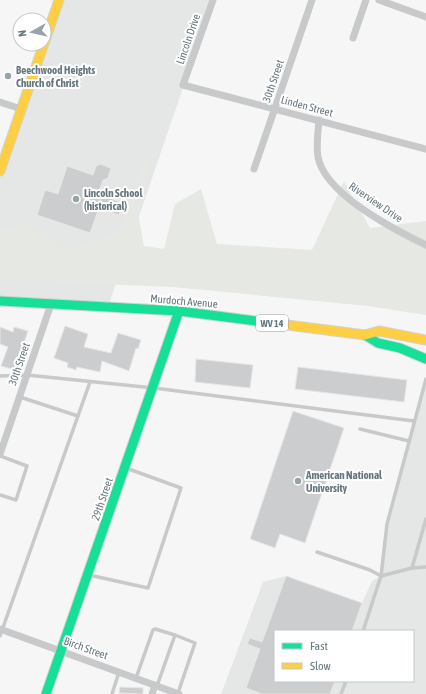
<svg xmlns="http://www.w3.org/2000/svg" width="426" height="694" viewBox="0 0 426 694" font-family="'Asap Condensed',sans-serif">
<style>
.built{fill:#e5e7e6;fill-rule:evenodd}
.green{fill:#e6e8e4}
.building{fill:#cccdce;stroke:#e6e6e6}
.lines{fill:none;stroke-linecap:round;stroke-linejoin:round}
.fast-casing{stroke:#d1d2d3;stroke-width:11}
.slow-casing{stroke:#d1d2d3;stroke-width:11}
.lane{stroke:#c7c9ca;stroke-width:3.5}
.street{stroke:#c7c9ca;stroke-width:7}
.fast{stroke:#16e098;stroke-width:9}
.slow{stroke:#ffcf43;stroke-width:9}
.poi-dot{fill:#98a3a7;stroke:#fff;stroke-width:1.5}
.labels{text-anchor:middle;stroke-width:4;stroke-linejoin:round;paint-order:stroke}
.shield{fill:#fff;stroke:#94a0a4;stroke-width:1}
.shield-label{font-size:10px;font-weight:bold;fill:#66777d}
.street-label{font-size:11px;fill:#66777d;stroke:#fff}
.poi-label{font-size:11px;font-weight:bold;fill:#66777d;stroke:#fff;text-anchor:start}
</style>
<rect width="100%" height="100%" fill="#f6f6f6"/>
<g class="built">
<path d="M59,0h154l-105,307 -108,-6v-130z"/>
<path d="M426,379v315h-205l42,-112 23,-6 76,27 10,-22 9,-5 2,-31zM275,631h138v50h-138z"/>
</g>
<path class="green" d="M145,158l6,8 -13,47 6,33 20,3 11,-45 26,-15 16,55 95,6 32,-69 26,47 56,-7v94l-58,-9 -195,-19 -173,-7v-51l33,-6 29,26 26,-6 31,-12z"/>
<g class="building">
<path d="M100,164l11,4 -3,10 -5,2 -5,14 25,9 -4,12 -20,-7 -9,25 -53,-18 8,-25 13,4 9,-28 26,9 3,-9z"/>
<path d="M65,326l23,8 -4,13 27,6 7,-20 23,7 -3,9 -2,-1 -7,23 -27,-10 -2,11 -23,-5 -1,3 -9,-3 1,-4 -14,-5z"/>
<path d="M0,327l13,5 1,-5 14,4 -13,39 -14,-4 7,-19 -8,-3z"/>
<path d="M196,359l57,6 -3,23 -55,-6z"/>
<path d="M298,367l109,13 -3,22 -109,-13z"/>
<path d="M293,411l51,17 -39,115 -25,-9 -5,14 -25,-9z"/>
<path d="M286,576l76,27 -10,28h-77v50h60l-5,13h-68l-16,-6 14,-39 -13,-5 3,-6 12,4z"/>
<path d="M120,687l23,1v6l-24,-1z"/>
</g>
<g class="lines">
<defs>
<g id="fast">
<path d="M0,301l179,10 85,11"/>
<path d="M365,335l13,8 22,5 26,11"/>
<path d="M46,694l133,-383"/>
</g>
<g id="slow">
<path d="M0,171l59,-171"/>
<path d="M264,322l101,13 14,-4 47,9"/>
</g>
</defs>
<use href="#fast" class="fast-casing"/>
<use href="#slow" class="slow-casing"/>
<g class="lane">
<path d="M0,376l27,-1 127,13 260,33"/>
<path d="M20,397l58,19"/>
<path d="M360,429l49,12"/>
<path d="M0,456l27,10 -11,34 -16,-5"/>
<path d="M317,552l53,18 11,6 31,-8 14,-1"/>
<path d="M412,568l14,-49"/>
<path d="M89,575l59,13 33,-100 -55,-20"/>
<path d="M363,631l18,-55 6,-52 39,-145"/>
<path d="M175,635l20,8 -17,50"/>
<path d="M0,636l90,-254"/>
<path d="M136,678l17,-48 2,-1 20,6 -18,51"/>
<path d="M112,694l7,-22"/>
<path d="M341,694l5,-13"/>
</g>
<g class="street">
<path d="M213,0l-30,85 243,64"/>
<path d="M379,0l47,17"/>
<path d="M353,38l13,-38"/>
<path d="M0,102l21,7"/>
<path d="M319,120c-1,12 -3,26 -1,37 7,37 77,73 108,88"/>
<path d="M254,169l58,-169"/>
<path d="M0,454l51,-150"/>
<path d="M0,629l179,65"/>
<path d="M152,694l3,-9"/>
</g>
<use href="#fast" class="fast"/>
<use href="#slow" class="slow"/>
</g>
<g class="poi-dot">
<circle cx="8" cy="76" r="4"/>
<circle cx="76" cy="199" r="4"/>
<circle cx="298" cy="481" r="4"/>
</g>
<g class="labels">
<rect class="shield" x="256" y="315" width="32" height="16" rx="3"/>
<g class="shield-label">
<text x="272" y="327">WV 14</text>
</g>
<g class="street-label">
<text transform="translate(188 39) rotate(-71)" y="4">Lincoln Drive</text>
<text transform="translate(273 81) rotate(-71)" y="4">30th Street</text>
<text transform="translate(307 106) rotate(15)" y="4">Linden Street</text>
<text transform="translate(376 202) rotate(34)" y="4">Riverview Drive</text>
<text transform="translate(184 301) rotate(5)" y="4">Murdoch Avenue</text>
<text transform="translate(19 364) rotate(-71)" y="4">30th Street</text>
<text transform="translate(102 499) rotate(-71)" y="4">29th Street</text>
<text transform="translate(86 648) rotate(20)" y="4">Birch Street</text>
</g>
<g class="poi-label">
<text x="16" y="74">Beechwood Heights<tspan x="16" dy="13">Church of Christ</tspan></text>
<text x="84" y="197">Lincoln School<tspan x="84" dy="13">(historical)</tspan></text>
<text x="306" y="479">American National<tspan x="306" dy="13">University</tspan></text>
</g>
</g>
<rect x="274" y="630" width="140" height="52" fill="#ffffff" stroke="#c2c9cb"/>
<rect x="282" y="643" width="20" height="6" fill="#16e098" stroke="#c2c9cb"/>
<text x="310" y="650" font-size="12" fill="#66777d">Fast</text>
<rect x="282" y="663" width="20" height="6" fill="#ffcf43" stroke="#c2c9cb"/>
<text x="310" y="670" font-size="12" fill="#66777d">Slow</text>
<g transform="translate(32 32) rotate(262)"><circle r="19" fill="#ffffff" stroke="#c2c9cb"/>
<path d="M0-3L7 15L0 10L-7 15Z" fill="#98a3a7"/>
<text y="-6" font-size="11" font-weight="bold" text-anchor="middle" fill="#66777d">N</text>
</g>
</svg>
